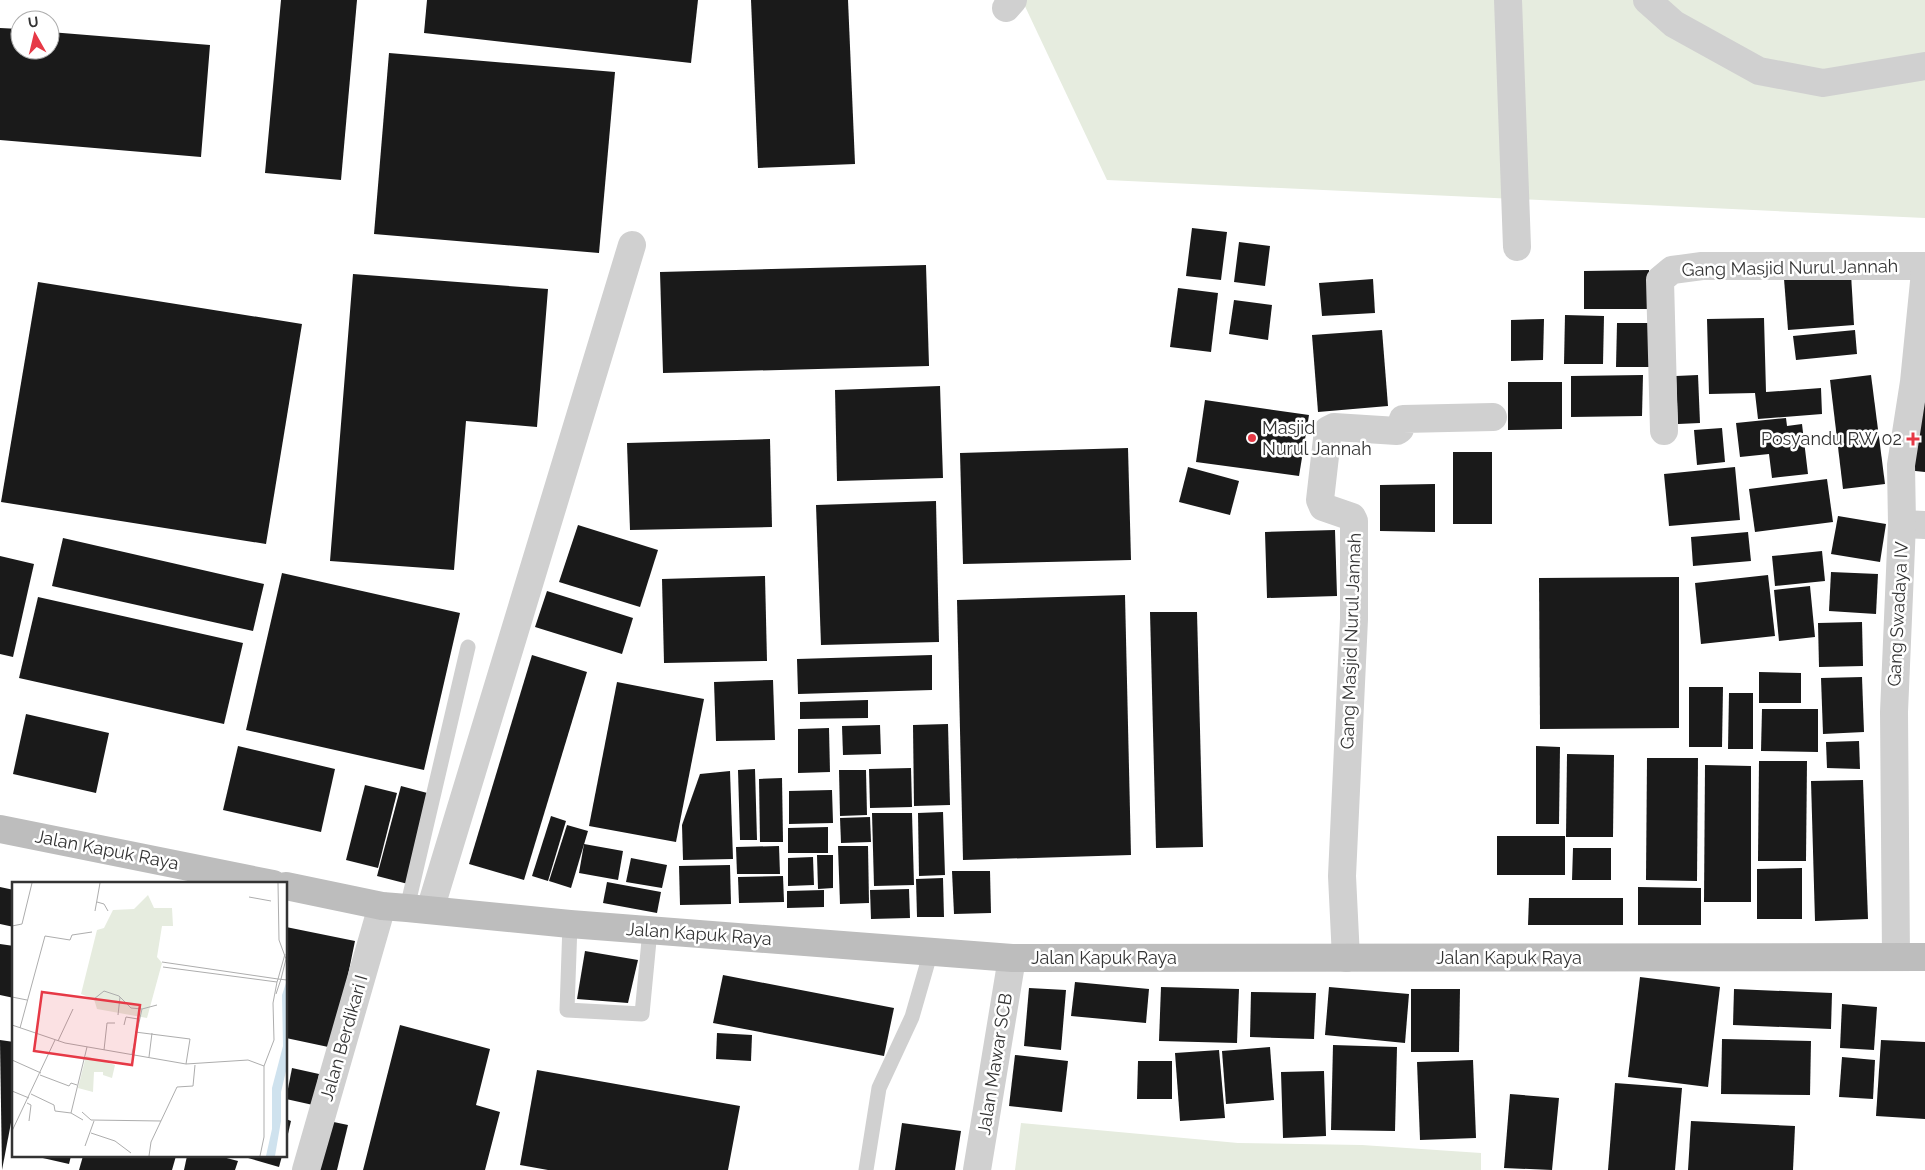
<svg xmlns="http://www.w3.org/2000/svg" width="1925" height="1170" viewBox="0 0 1925 1170" font-family="Raleway,sans-serif">
<style>
.green{fill:#e6ecdf}
.building{fill:#1a1a1a}
.lines{fill:none;stroke-linecap:round;stroke-linejoin:round}
.lane{stroke:#d0d0d0;stroke-width:15}
.street{stroke:#d0d0d0;stroke-width:28}
.secondary{stroke:#bdbdbd;stroke-width:28}
.poi-dot{fill:#e63946;stroke:#fff;stroke-width:2}
.labels{text-anchor:middle;stroke-width:5;stroke-linejoin:round;paint-order:stroke}
.street-label{font-size:18px;fill:#333;stroke:#fff}
.poi-label{font-size:18px;fill:#333;stroke:#fff;text-anchor:start}
.inset-road{fill:none;stroke:#adadad;stroke-width:1}
.view{fill:#e63946;fill-opacity:0.15;stroke:#e63946;stroke-width:2.5}
.inset-edge{fill:none;stroke:#333;stroke-width:2.5}
</style>
<rect width="100%" height="100%" fill="#fff"/>
<g class="green">
<path d="M1022,0h903v218l-818,-38z"/>
<path d="M1021,1123l217,20 124,2 119,8v17h-466z"/>
</g>
<g class="building">
<path d="M281,0h76l-16,180 -76,-7z"/>
<path d="M427,0h271l-7,63 -267,-30z"/>
<path d="M751,0h97l7,164 -97,4z"/>
<path d="M0,28l20,1v21h30v-18l160,13 -9,112 -201,-17z"/>
<path d="M389,53l226,19 -16,181 -225,-19z"/>
<path d="M1192,228l35,4 -6,48 -35,-4z"/>
<path d="M1239,242l31,4 -5,40 -31,-4z"/>
<path d="M926,265l3,101 -266,7 -3,-101z"/>
<path d="M1649,270l1,39h-66v-38z"/>
<path d="M353,274l195,15 -11,138 -71,-6 -12,149 -124,-9z"/>
<path d="M1851,274l3,51 -66,5 -4,-51z"/>
<path d="M1373,279l2,34 -53,3 -3,-33z"/>
<path d="M38,282l264,42 -36,220 -265,-42z"/>
<path d="M1178,288l40,5 -7,59 -41,-5z"/>
<path d="M1234,300l38,5 -4,35 -39,-6z"/>
<path d="M1565,315l39,1 -1,48h-39z"/>
<path d="M1764,318l2,74 55,-4 1,26 -64,5 -3,-26 -46,1 -2,-75z"/>
<path d="M1544,319l-1,41 -32,1v-41z"/>
<path d="M1617,323h36l-1,44h-36z"/>
<path d="M1382,330l6,76 -70,6 -6,-77z"/>
<path d="M1855,330l2,24 -61,6 -3,-24z"/>
<path d="M1643,375l-1,41 -71,1v-41z"/>
<path d="M1698,375l2,48 -22,1 -2,-48z"/>
<path d="M1871,375l14,109 -42,5 -13,-109z"/>
<path d="M1508,382h54v47l-54,1z"/>
<path d="M1925,384v88l-19,-2z"/>
<path d="M940,386l3,92 -106,3 -2,-91z"/>
<path d="M1205,400l104,15 -10,61 -103,-14z"/>
<path d="M1786,418l1,8 15,-2 6,50 -36,4 -3,-24 -29,3 -4,-34z"/>
<path d="M1722,428l3,34 -28,3 -3,-35z"/>
<path d="M770,439l2,88 -142,3 -3,-87z"/>
<path d="M1128,448l3,112 -168,4 -3,-111z"/>
<rect x="1453" y="452" width="39" height="72"/>
<path d="M1188,467l51,14 -9,34 -51,-13z"/>
<path d="M1735,467l5,53 -71,6 -5,-52z"/>
<path d="M1827,479l6,43 -78,10 -6,-43z"/>
<path d="M1435,484v48l-55,-1v-46z"/>
<path d="M936,501l3,141 -118,3 -5,-140z"/>
<path d="M1838,516l48,8 -6,38 -49,-8z"/>
<path d="M578,525l80,25 -18,57 -81,-25z"/>
<path d="M1335,530l2,66 -70,2 -2,-66z"/>
<path d="M1748,532l3,29 -58,5 -2,-29z"/>
<path d="M63,538l201,46 -11,47 -201,-45z"/>
<path d="M1822,551l3,30 -50,5 -3,-30z"/>
<path d="M0,556l34,8 -21,93 -13,-3z"/>
<path d="M1831,572l47,2 -2,40 -47,-3z"/>
<path d="M282,573l178,40 -36,157 -178,-40z"/>
<path d="M1768,575l7,61 -74,8 -6,-61z"/>
<path d="M765,576l2,85 -103,2 -2,-84z"/>
<path d="M1679,577v151l-139,1 -1,-151z"/>
<path d="M1810,586l5,51 -36,4 -5,-51z"/>
<path d="M547,591l86,27 -11,36 -87,-27z"/>
<path d="M1125,595l6,260 -168,5 -6,-260z"/>
<path d="M38,597l205,46 -19,81 -205,-46z"/>
<path d="M1150,612h47l6,235 -47,1z"/>
<path d="M1862,622l1,44 -44,1 -1,-44z"/>
<path d="M532,655l55,17 -63,208 -55,-16z"/>
<path d="M932,655v35l-134,4 -1,-35z"/>
<path d="M1759,672l42,1v30h-42z"/>
<path d="M1862,677l2,55 -41,2 -2,-56z"/>
<path d="M773,680l2,60 -59,1 -2,-59z"/>
<path d="M617,682l87,17 -28,143 -87,-16z"/>
<path d="M1689,687h34l-1,60h-33z"/>
<path d="M1729,693h24v56h-25z"/>
<path d="M868,700v18l-68,1v-17z"/>
<path d="M1762,709h56v43l-57,-1z"/>
<path d="M26,714l83,19 -13,60 -83,-19z"/>
<path d="M948,724l2,81 -36,1 -1,-81z"/>
<path d="M880,725l1,29 -38,1 -1,-29z"/>
<path d="M829,728l1,44 -32,1v-44z"/>
<path d="M1859,741l1,28 -33,-1 -1,-26z"/>
<path d="M238,746l97,23 -14,63 -98,-22z"/>
<path d="M1536,746l24,1 -1,77h-23z"/>
<path d="M1567,754l47,1 -1,82h-47z"/>
<path d="M1647,758h51l-1,123 -51,-1z"/>
<path d="M1759,761h48l-1,100h-48z"/>
<path d="M1705,765l46,1v136h-47z"/>
<path d="M911,768l1,39 -42,1 -1,-39z"/>
<path d="M755,769l2,71h-17l-2,-70z"/>
<path d="M839,770h27l1,45 -27,1z"/>
<path d="M730,771l3,88 -50,1 -1,-35 18,-51z"/>
<path d="M782,778l1,64h-23l-1,-63z"/>
<path d="M1863,780l5,139 -53,2 -4,-140z"/>
<path d="M365,785l32,8 -19,75 -32,-8z"/>
<path d="M401,786l30,8 -23,90 -31,-8z"/>
<path d="M832,790l1,33 -44,1v-33z"/>
<path d="M943,812l2,63 -26,1 -1,-63z"/>
<path d="M872,813h40l2,72 -40,1z"/>
<path d="M551,816l15,5 -18,60 -16,-5z"/>
<path d="M870,817l1,25 -30,1 -1,-25z"/>
<path d="M567,825l21,6 -17,57 -22,-7z"/>
<path d="M828,827v26h-40v-25z"/>
<rect x="1497" y="836" width="68" height="39"/>
<path d="M584,844l39,7 -5,29 -39,-7z"/>
<path d="M779,846l1,28h-43l-1,-27z"/>
<path d="M838,846h30l1,57 -29,1z"/>
<path d="M1573,848h38v32h-39z"/>
<path d="M817,855h16v33l-15,1z"/>
<path d="M813,857l1,28 -26,1v-28z"/>
<path d="M631,858l36,7 -5,23 -36,-6z"/>
<path d="M730,865l1,39 -51,1 -1,-39z"/>
<path d="M1802,868v51h-45v-50z"/>
<path d="M952,871h38l1,42 -37,1z"/>
<path d="M783,876l1,26 -45,1 -1,-26z"/>
<path d="M943,878l1,39h-27l-1,-38z"/>
<path d="M607,882l54,10 -4,21 -54,-10z"/>
<path d="M0,887l14,3v37l-14,-3z"/>
<path d="M1638,887l63,1v37h-63z"/>
<path d="M909,889l1,29 -39,1 -1,-29z"/>
<path d="M824,890v17l-37,1v-17z"/>
<path d="M1529,898h94v27h-95z"/>
<path d="M286,927l69,14 -22,107 -47,-10z"/>
<path d="M0,944l14,2v52l-14,-3z"/>
<path d="M585,951l53,9 -10,43 -51,-4z"/>
<path d="M723,975l171,33 -10,48 -171,-33z"/>
<path d="M1640,977l80,10 -12,100 -80,-10z"/>
<path d="M1075,982l74,7 -3,34 -75,-7z"/>
<path d="M1161,987l78,2 -2,54 -78,-2z"/>
<path d="M1329,987l80,7 -4,49 -80,-8z"/>
<path d="M1029,988l37,2 -5,60 -37,-4z"/>
<path d="M1411,989h49l-1,63h-48z"/>
<path d="M1734,989l98,4 -1,36 -98,-4z"/>
<path d="M1251,992l65,1 -2,46 -64,-2z"/>
<path d="M1842,1004l35,3 -3,43 -34,-2z"/>
<path d="M400,1025l90,24 -14,56 24,7 -15,58h-122z"/>
<path d="M717,1033l35,2 -1,26 -35,-2z"/>
<path d="M1722,1039l89,2 -1,54 -89,-1z"/>
<path d="M0,1040l14,2v65l-12,63z"/>
<path d="M1881,1040l44,2v77l-49,-3z"/>
<path d="M1333,1045l64,2 -2,84 -64,-1z"/>
<path d="M1270,1047l4,53 -48,4 -4,-53z"/>
<path d="M1219,1050l6,68 -45,3 -5,-68z"/>
<path d="M1015,1055l53,6 -6,51 -53,-6z"/>
<path d="M1842,1057l33,3 -2,39 -34,-2z"/>
<path d="M1473,1060l3,78 -56,2 -3,-78z"/>
<path d="M1138,1061h34v38h-35z"/>
<path d="M292,1068l27,6 -6,31 -27,-6z"/>
<path d="M537,1070l203,36 -12,64h-180l-28,-5z"/>
<path d="M1324,1071l2,65 -43,2 -2,-66z"/>
<path d="M1615,1083l67,5 -7,82h-67z"/>
<path d="M1510,1094l49,4 -7,72 -48,-2z"/>
<path d="M286,1119l5,2 -4,17h-1z"/>
<path d="M324,1120l24,5 -11,45h-25z"/>
<path d="M1691,1121l104,5 -2,44h-105z"/>
<path d="M902,1123l59,8 -6,39h-60z"/>
<path d="M34,1156h37l-2,8z"/>
<path d="M83,1156h93l-4,14h-93z"/>
<path d="M187,1156h32l19,5 -3,9h-51z"/>
<path d="M241,1156h41l-3,11z"/>
</g>
<g class="lines">
<g class="lane">
<path d="M407,908l61,-261"/>
<path d="M570,924l-3,86 75,4 8,-84"/>
<path d="M866,1170l13,-82 33,-71 19,-66"/>
</g>
<g class="street">
<path d="M1508,0l9,247"/>
<path d="M1647,0l27,24 85,47 64,12 102,-17"/>
<path d="M1006,8l7,-8"/>
<path d="M1664,431l-4,-151 12,-10 30,-4h223"/>
<path d="M1902,524l23,1"/>
<path d="M430,910l202,-665"/>
<path d="M1896,957l-2,-245 8,-188 -1,-59 13,-83 11,-110"/>
<path d="M1346,958l-4,-82 12,-257v-98l-2,-4 -29,-10 -3,-7 8,-70 6,-3 63,4 3,-2 3,-10 90,-2"/>
<path d="M306,1170l76,-264"/>
<path d="M977,1170l35,-212"/>
</g>
<g class="secondary">
<path d="M0,829l273,55"/>
<path d="M286,886l96,20 25,2 163,16 442,34 913,-1"/>
</g>
</g>
<g class="poi-dot">
<circle cx="1252" cy="438" r="5"/>
<path d="M1910.5 431.5h5v5h5v5h-5v5h-5v-5h-5v-5h5z"/>
</g>
<g class="labels">
<g class="street-label">
<text transform="translate(1790 268) rotate(-1)" y="6">Gang Masjid Nurul Jannah</text>
<text transform="translate(1898 614) rotate(-87)" y="6">Gang Swadaya IV</text>
<text transform="translate(1351 641) rotate(-88)" y="6">Gang Masjid Nurul Jannah</text>
<text transform="translate(107 850) rotate(11)" y="6">Jalan Kapuk Raya</text>
<text transform="translate(699 934) rotate(4)" y="6">Jalan Kapuk Raya</text>
<text x="1104" y="964">Jalan Kapuk Raya</text>
<text x="1509" y="964">Jalan Kapuk Raya</text>
<text transform="translate(344 1038) rotate(-74)" y="6">Jalan Berdikari I</text>
<text transform="translate(995 1064) rotate(-81)" y="6">Jalan Mawar SCB</text>
</g>
<g class="poi-label">
<text x="1262" y="434">Masjid<tspan x="1262" dy="21">Nurul Jannah</tspan></text>
<text x="1902" y="445" text-anchor="end">Posyandu RW 02</text>
</g>
</g>
<g transform="translate(12 882)">
<rect width="275" height="275" fill="#fff"/>
<path d="M136,13l6,13h18l1,18h-11l-5,31 5,6 -15,55 -50,-9 -3,-10 -13,-5 16,-64 7,-2 9,-18 21,-1zM74,174l29,9 -3,13 -9,-3v-3h-9l-1,20 -15,-4z" fill="#e6ecdf"/>
<path d="M275,98v87l-6,25v29l-6,35h-9l6,-27v-41l11,-42 -1,-51z" fill="#cfe2ee"/>
<path class="inset-road" d="M266,1l1,57 7,19 -5,20M237,15l22,4M85,20l7,2 4,7M83,29l5,-28M0,44l10,-2 10,-41M150,80l116,17 7,-25M151,85l114,15M264,112l5,-15M0,115l15,3M82,117l10,-8 15,5 12,12 11,1M106,133l2,-18M0,143l53,18 121,21 62,-4 16,6 10,-26 -1,-37 4,-21 1,-3 9,1M112,143l2,-8 12,2M8,146l25,-92 25,4 2,-5 20,-3M123,150l55,7 -4,25M46,159l15,-32M92,168l3,-27h8M120,172l10,-45 15,-4M137,175l3,-24M0,178l29,13M28,193l29,11 2,-3 6,2M0,209l17,7M19,212l23,11 1,6 16,2 12,7M15,221l4,2 -2,16M70,230l9,8 70,1M59,231l16,-66M0,249l43,-91M79,251l24,8 16,12M73,264l9,-25M137,274l2,-14 26,-55 16,-1 2,-21M248,274l4,-19v-71"/>
<path class="view" d="M30,110l98,13 -8,60 -98,-14z"/>
<rect width="275" height="275" class="inset-edge"/>
</g>
<g transform="translate(35 35) rotate(352)"><circle r="24" fill="#ffffff" stroke="#adadad"/>
<path d="M0-4L9 19L0 12L-9 19Z" fill="#e63946"/>
<text y="-8" font-size="14" font-weight="bold" text-anchor="middle" fill="#333333">U</text>
</g>
</svg>
